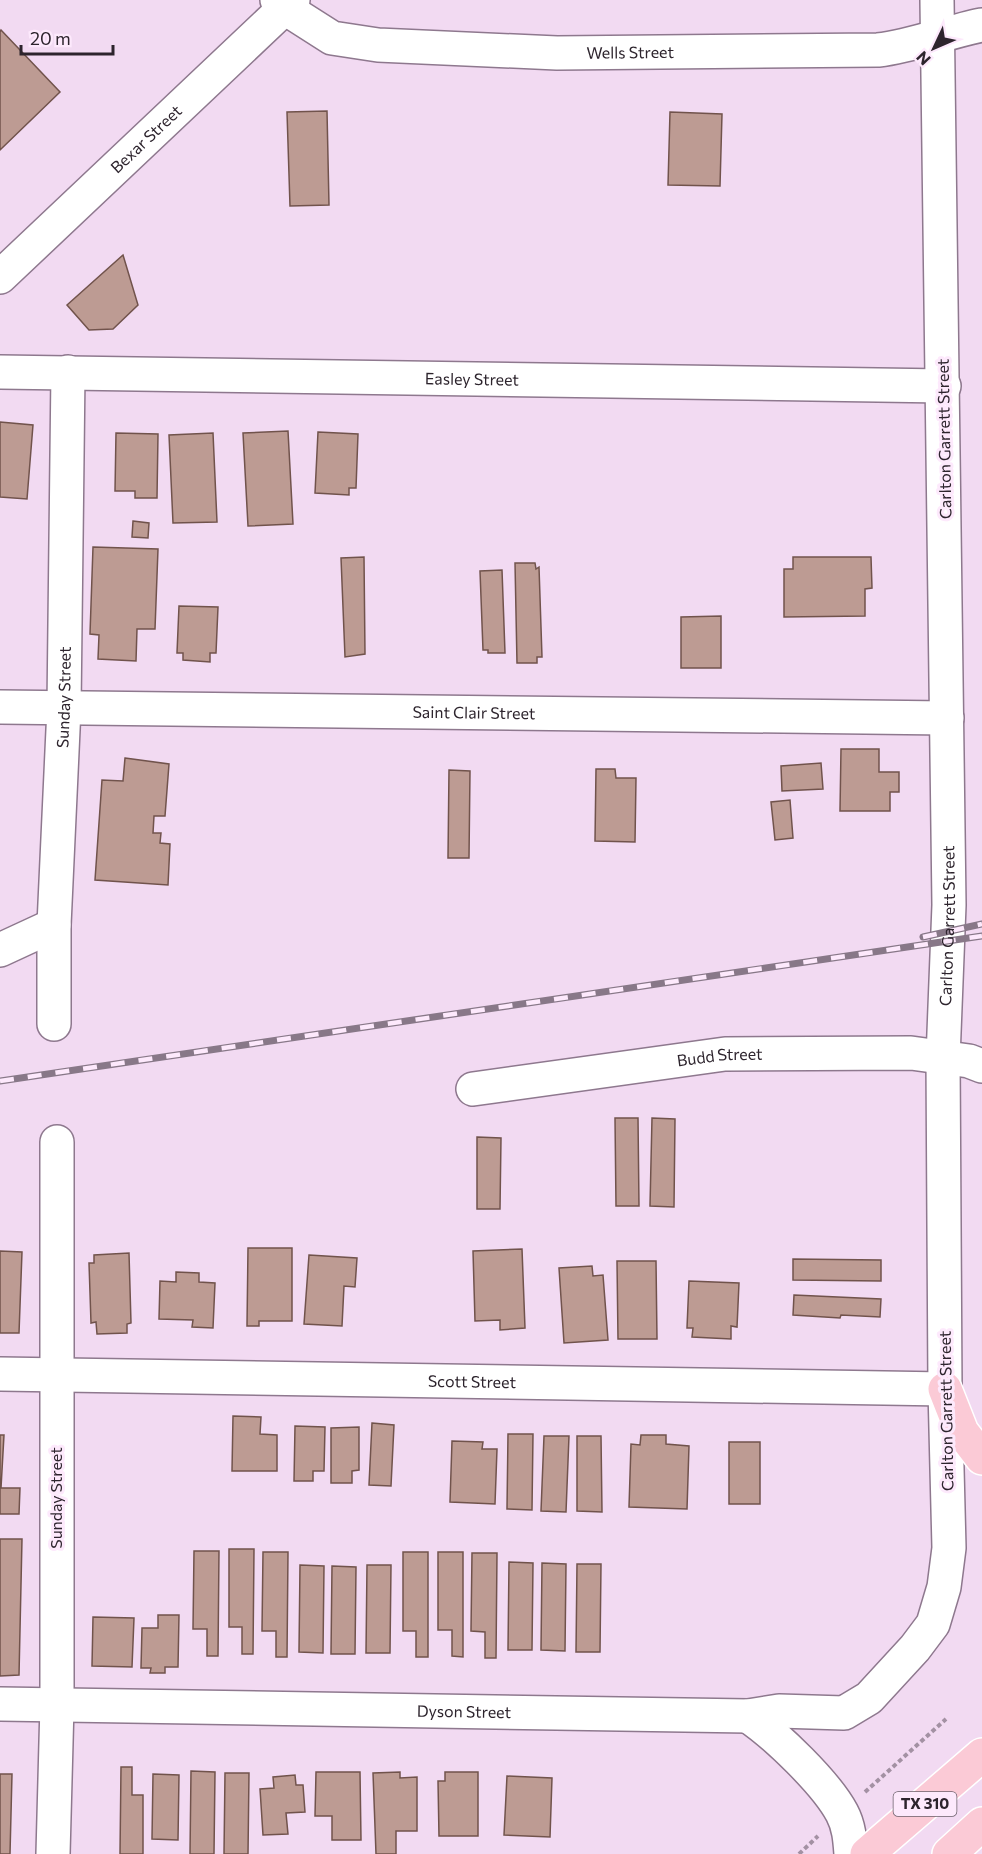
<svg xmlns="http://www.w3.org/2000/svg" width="982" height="1854" viewBox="0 0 982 1854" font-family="Commissioner,sans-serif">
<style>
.building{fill:#bd9b93;stroke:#71534c;stroke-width:1.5}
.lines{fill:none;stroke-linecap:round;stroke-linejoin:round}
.minor-casing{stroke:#8e788e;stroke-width:36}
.tertiary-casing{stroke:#8e788e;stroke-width:36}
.primary-casing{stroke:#fff;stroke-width:36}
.path{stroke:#a391a3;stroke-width:4;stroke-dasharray:4.5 3;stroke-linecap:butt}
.minor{stroke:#fff;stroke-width:33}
.tertiary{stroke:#fff;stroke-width:33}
.primary{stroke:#fbcad6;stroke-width:33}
.rail-casing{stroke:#887888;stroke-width:7}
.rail{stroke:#fde9fc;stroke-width:4.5;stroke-dasharray:14;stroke-linecap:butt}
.labels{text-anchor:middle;stroke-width:6;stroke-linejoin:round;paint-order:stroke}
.shield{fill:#fde9fc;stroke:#6b5f6b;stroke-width:1.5}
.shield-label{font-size:15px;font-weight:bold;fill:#2d242d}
.street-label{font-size:16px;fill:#2d242d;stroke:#fde9fc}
</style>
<rect width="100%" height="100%" fill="#f2daf2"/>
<g class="building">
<path d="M1,30l59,62 -60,58v-118z"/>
<path d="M327,111l2,94 -39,1 -3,-94z"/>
<path d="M670,112l52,2 -2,72 -52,-1z"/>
<path d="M123,255l15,50 -25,24 -24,1 -22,-25z"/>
<path d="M0,422l33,3 -6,74 -27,-2z"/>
<path d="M288,431l5,93 -45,2 -5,-93z"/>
<path d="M318,432l40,2 -2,54h-7v7l-34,-2z"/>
<path d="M116,433l42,1 -1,64h-22v-7h-20z"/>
<path d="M213,433l4,89 -44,1 -4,-88z"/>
<path d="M133,521l16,2 -1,15 -16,-1z"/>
<path d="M93,547l65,2 -3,80h-18l-1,32 -38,-2 1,-24 -9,-1z"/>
<path d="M364,557l1,97 -20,3 -4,-99z"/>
<path d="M793,557h78l1,31 -7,1v27l-81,1v-48h9z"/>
<path d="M515,563h20l1,6 3,-2 3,90h-5v6h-20z"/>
<path d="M502,570l3,83h-17v-3h-5l-3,-79z"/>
<path d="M179,606l39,1 -2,46h-6v9l-27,-2v-7h-6z"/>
<path d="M721,616v52h-40v-51z"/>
<path d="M841,749h38v23h20v20h-9v19h-50z"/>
<path d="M125,758l44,6 -4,52h-11l-1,17h8l-1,10 10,1 -2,41 -73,-5 7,-100 21,1z"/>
<path d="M821,763l2,26 -41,2 -1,-25z"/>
<path d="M596,769h19l1,9h20l-1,64 -40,-1z"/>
<path d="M449,770l21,1 -1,87h-21z"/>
<path d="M790,800l3,38 -18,2 -4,-38z"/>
<path d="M615,1118h23l1,88h-23z"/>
<path d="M652,1118l23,1 -1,88 -24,-1z"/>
<path d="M477,1137l24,1 -1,71h-23z"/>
<path d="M248,1248h44v73h-33v5h-12z"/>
<path d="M522,1249l3,79 -25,2v-10l-25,1 -2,-70z"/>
<path d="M0,1251l22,1 -3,81h-19z"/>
<path d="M129,1253l2,70 -4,1v9l-30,1 -1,-12 -5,1 -2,-60h5v-8z"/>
<path d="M309,1255l48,3 -2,29 -11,-1 -2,40 -38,-2z"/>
<path d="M793,1259l88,1v21l-88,-1z"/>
<path d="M617,1261h39l1,78h-39z"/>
<path d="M592,1266l1,10 10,-1 5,65 -44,3 -5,-75z"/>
<path d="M176,1272l23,1v9l16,1 -2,45 -21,-1 1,-7 -34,-1 1,-38 16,1z"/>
<path d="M689,1281l50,2 -2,44 -6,-1v13l-39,-2 1,-9h-6z"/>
<path d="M794,1295l87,4 -1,18 -39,-2 -1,3 -47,-3z"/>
<path d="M233,1416l28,1 -1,17 17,1v36h-45z"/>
<path d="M372,1423l22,2 -3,61 -22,-1z"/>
<path d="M295,1426l30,1 -1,44h-11v10h-19z"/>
<path d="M359,1427v43l-7,1v12h-21v-55z"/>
<path d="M508,1434h25l-1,76 -25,-1z"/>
<path d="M0,1435h4l-3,53h19l-1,26h-19z"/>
<path d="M641,1435h25v9l23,2 -2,63 -58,-2 2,-63 9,1z"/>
<path d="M544,1436h25l-3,76 -25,-1z"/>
<path d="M577,1436h24l1,76 -25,-1z"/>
<path d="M452,1441l31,1 -1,7h15l-2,55 -45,-2z"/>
<rect x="729" y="1442" width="31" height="62"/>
<path d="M0,1539h22l-3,136 -19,1z"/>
<path d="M229,1549h25l-1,105h-11v-27h-13z"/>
<path d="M194,1551h25l-1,105h-11v-27h-14z"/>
<path d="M263,1552h25l-1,105h-11v-26h-14z"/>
<path d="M403,1552h25v105h-12v-26h-13z"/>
<path d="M438,1552h25v105l-11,-1v-26h-14z"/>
<path d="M472,1553h25l-1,105h-11v-26l-14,-1z"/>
<path d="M509,1562l24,1 -1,87h-24z"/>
<path d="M542,1563l24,1 -1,87 -24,-1z"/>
<path d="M577,1564h24l-1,88h-24z"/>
<path d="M300,1565l24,1 -1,87 -24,-1z"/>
<path d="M367,1565h24l-1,88h-24z"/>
<path d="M332,1566l24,1 -1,87h-24z"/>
<path d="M158,1615h21l-1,52h-13v6h-15l1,-5h-10l1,-40h16z"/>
<path d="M93,1617l41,1 -2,49 -40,-1z"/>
<path d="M121,1767h11v28h11v59h-23z"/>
<path d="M191,1771l24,1 -1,82h-24z"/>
<path d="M316,1772h44l1,68h-29v-24h-17z"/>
<path d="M400,1772v6l17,-1v54h-21v23h-20l-3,-81z"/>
<path d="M445,1772h33v64h-39l-1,-55h7z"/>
<path d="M225,1773h24l-1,81h-24z"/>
<path d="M0,1774h12l-2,80h-10z"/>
<path d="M153,1774l26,1 -1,65 -26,-1z"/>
<path d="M295,1775l1,10h7l2,27 -19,1 2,21 -25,1 -3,-46 14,-1 -1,-11z"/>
<path d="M507,1776l45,2 -2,59 -46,-2z"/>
</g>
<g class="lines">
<defs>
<g id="minor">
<path id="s1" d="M277,0l8,8 47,30 46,7 179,8 321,-3c35,-4 69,-18 104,-25"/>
<path id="s2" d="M0,372l944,14"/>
<path id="s3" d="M0,707l947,11"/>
<path d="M0,950l54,-25"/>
<path id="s4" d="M54,1024v-99l10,-217 4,-336"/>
<path id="s5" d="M473,1089l252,-35 186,-1 58,8 13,5"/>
<path id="s6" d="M0,1374l945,15"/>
<path id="s7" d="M0,1704l748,12 31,-5 65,2 25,-15 46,-50 18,-24 11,-37 5,-39 -4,-159 -2,-331 6,-153 -12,-905"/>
<path d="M748,1716c28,19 78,67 94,97 7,13 8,27 9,41"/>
<path d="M53,1854l4,-149v-563"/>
</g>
<g id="tertiary">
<path id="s8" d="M0,277l293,-277"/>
</g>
<g id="primary">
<path d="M945,1389l17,43 20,26"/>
<path d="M867,1854l115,-99"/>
<path d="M949,1854l33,-30"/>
</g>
</defs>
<use href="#minor" class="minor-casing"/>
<use href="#tertiary" class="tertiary-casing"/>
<use href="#primary" class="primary-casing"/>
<g class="path">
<path d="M865,1792l81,-73"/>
<path d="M799,1854l19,-18"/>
</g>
<use href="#minor" class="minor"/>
<use href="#tertiary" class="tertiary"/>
<use href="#primary" class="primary"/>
<defs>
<g id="rail">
<path d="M923,937l59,-13"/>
<path d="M0,1081l982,-145"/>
</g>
</defs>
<use href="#rail" class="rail-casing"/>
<use href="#rail" class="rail"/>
</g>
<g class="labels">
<rect class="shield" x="893.5" y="1792" width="63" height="24" rx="4.5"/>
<g class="shield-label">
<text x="925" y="1809">TX 310</text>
</g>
<g class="street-label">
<text dy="6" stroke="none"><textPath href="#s1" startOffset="366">Wells Street</textPath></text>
<text dy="6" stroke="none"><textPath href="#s8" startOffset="201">Bexar Street</textPath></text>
<text dy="6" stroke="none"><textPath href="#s2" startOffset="472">Easley Street</textPath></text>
<text transform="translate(944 439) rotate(-91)" y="6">Carlton Garrett Street</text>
<text dy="6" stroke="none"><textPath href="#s4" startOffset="327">Sunday Street</textPath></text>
<text dy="6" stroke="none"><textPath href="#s3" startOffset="474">Saint Clair Street</textPath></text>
<text dy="6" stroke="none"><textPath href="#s7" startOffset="1672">Carlton Garrett Street</textPath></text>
<text dy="6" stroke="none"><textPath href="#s5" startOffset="249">Budd Street</textPath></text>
<text dy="6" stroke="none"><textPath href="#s6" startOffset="472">Scott Street</textPath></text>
<text transform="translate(946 1411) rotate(-91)" y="6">Carlton Garrett Street</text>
<text transform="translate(56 1498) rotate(-90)" y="6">Sunday Street</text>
<text dy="6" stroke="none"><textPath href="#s7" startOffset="464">Dyson Street</textPath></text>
</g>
</g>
<g transform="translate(934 48) rotate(226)" stroke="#fde9fc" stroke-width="4.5" paint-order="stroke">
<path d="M0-4.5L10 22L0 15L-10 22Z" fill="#2d242d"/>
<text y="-9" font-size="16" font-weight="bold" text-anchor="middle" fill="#2d242d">N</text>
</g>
<path d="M21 45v9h92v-9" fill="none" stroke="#2d242d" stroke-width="3"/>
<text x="30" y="45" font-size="18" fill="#2d242d" stroke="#fde9fc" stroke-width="4.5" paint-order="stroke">20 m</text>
</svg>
